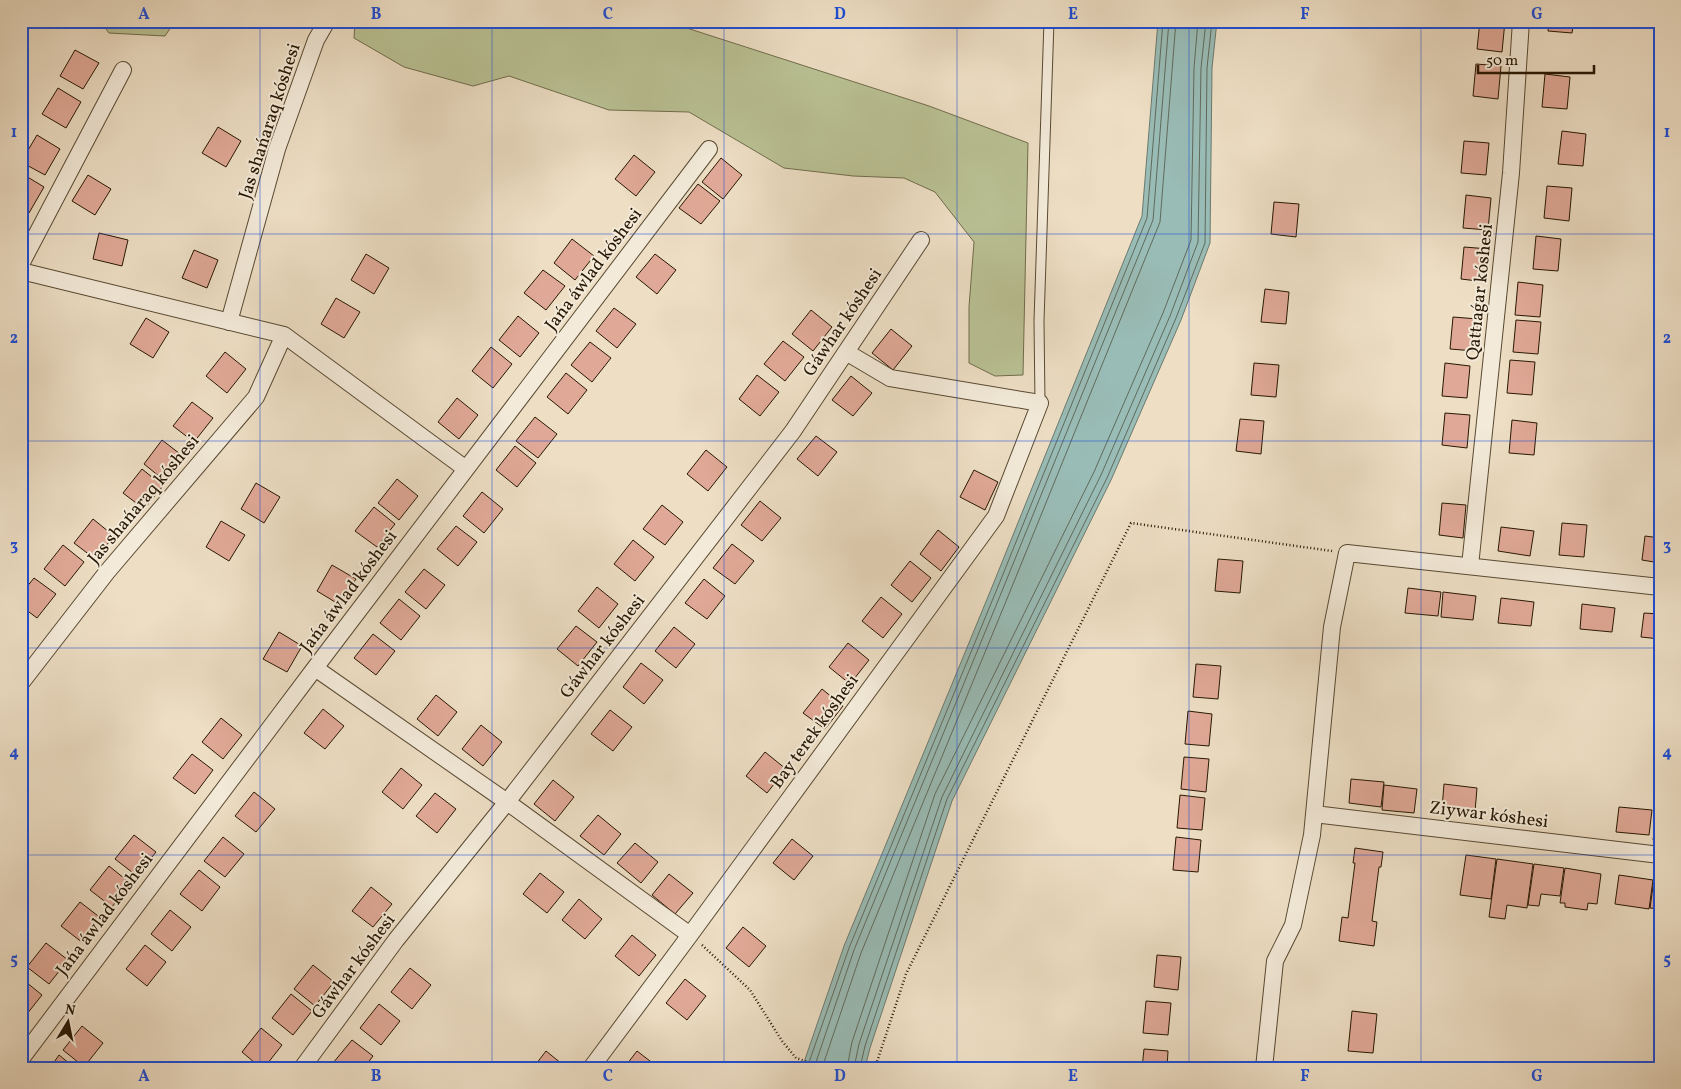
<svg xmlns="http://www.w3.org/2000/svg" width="1681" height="1089" viewBox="0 0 1681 1089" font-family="Vollkorn,serif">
	<rect width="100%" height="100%" fill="#eddec4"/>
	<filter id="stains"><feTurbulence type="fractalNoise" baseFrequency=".004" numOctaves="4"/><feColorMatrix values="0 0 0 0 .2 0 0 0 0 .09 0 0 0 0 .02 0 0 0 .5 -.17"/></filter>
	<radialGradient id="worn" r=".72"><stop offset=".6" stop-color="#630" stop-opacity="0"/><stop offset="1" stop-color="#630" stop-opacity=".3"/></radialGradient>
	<path fill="#b9c194" stroke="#706c4b" d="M 100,21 L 175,21 L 165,36 L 109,33 Z
		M 355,21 L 665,21 L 929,106 L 1028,143 L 1023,375 L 995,376 L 969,363 L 969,307 L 974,242 L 935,192 L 904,178 L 853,176 L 784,168 L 689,112 L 609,110 L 509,76 L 473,86 L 404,67 L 354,38 Z"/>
	<path fill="#99bcb6" stroke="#6b7a6e" d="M 1158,21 L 1217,21 L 1212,68 L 1210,243 L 1181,320 L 1111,480 L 952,801 L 870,1048 L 865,1068 L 802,1068 L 844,946 L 992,587 L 1142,216 Z"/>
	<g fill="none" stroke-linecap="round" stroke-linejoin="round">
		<path stroke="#606a5c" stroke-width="1" d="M 807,1068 L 849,948 L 997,589 L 1147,218 L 1163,21
			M 814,1068 L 854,950 L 1002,591 L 1153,220 L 1169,21
			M 822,1068 L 861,953 L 1009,594 L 1160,222 L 1176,21
			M 847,1068 L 852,1042 L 935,794 L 1094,472 L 1163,313 L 1191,240 L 1194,68 L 1198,21
			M 854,1068 L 859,1044 L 942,797 L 1101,475 L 1170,316 L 1198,242 L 1201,68 L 1206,21
			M 860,1068 L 865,1046 L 947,799 L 1107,478 L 1176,318 L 1205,243 L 1207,68 L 1212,21"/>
	</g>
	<path fill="#e0a997" stroke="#271702" d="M 1480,21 L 1505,21 L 1502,52 L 1477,49 Z
		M 1549,21 L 1574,21 L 1572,33 L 1548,31 Z
		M 75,50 L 99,63 L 83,89 L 60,76 Z
		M 1476,64 L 1501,66 L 1498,99 L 1473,96 Z
		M 1545,74 L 1570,77 L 1567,109 L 1542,107 Z
		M 58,88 L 81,102 L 66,128 L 42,114 Z
		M 218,127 L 241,141 L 226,167 L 202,153 Z
		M 1562,131 L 1586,134 L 1583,166 L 1558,164 Z
		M 37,135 L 60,149 L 45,175 L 21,162 Z
		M 1464,141 L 1489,143 L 1486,175 L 1461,173 Z
		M 634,155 L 655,172 L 636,196 L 615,179 Z
		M 721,158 L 742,175 L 723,199 L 702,182 Z
		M 21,173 L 44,187 L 29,213 L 21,209 Z
		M 88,175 L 111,189 L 95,215 L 72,201 Z
		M 698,184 L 720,201 L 701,224 L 679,208 Z
		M 1547,186 L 1572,188 L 1569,221 L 1544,218 Z
		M 1466,195 L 1491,198 L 1488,230 L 1463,228 Z
		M 1274,202 L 1299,204 L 1296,237 L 1271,234 Z
		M 99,233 L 128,240 L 122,266 L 93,259 Z
		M 1536,236 L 1561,239 L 1558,271 L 1533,269 Z
		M 572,239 L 594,256 L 575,280 L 554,263 Z
		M 1464,247 L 1489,249 L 1486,282 L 1461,279 Z
		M 194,250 L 218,260 L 207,288 L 182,278 Z
		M 366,254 L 389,268 L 374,294 L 351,280 Z
		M 655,254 L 676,270 L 657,294 L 636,277 Z
		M 543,270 L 565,286 L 546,310 L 524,293 Z
		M 1518,282 L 1543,285 L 1540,317 L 1515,315 Z
		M 1265,289 L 1289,292 L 1286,324 L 1261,322 Z
		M 336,298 L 360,312 L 344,338 L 321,324 Z
		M 614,308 L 636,324 L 617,348 L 596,331 Z
		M 811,310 L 832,327 L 813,351 L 792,334 Z
		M 518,316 L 539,333 L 520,357 L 499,340 Z
		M 1453,317 L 1478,319 L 1475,351 L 1450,349 Z
		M 146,318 L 169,332 L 153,358 L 130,344 Z
		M 1516,320 L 1541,322 L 1538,354 L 1513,352 Z
		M 891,329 L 912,346 L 893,370 L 872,353 Z
		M 783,341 L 804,357 L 785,381 L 764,364 Z
		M 590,342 L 611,358 L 592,382 L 571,365 Z
		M 491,347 L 512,364 L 493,388 L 472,371 Z
		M 225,352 L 246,369 L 227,393 L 206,376 Z
		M 1510,360 L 1535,362 L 1532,395 L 1507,393 Z
		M 1254,363 L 1279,365 L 1276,397 L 1251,395 Z
		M 1445,363 L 1470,366 L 1467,398 L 1442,396 Z
		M 566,373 L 587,390 L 568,414 L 547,397 Z
		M 757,375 L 779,392 L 760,416 L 739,399 Z
		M 851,376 L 872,393 L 853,416 L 832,400 Z
		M 457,398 L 478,415 L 459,439 L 438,422 Z
		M 192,402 L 213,418 L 194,442 L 173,426 Z
		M 1445,413 L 1470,415 L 1467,448 L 1442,445 Z
		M 535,417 L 557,434 L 538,458 L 516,441 Z
		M 1240,419 L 1264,421 L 1261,454 L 1236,451 Z
		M 1512,420 L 1537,423 L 1534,455 L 1509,453 Z
		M 816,436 L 837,452 L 818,476 L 797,459 Z
		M 162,440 L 184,457 L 165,481 L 144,464 Z
		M 515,446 L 536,463 L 517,487 L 496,470 Z
		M 706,450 L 727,467 L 708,491 L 687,474 Z
		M 142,469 L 163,486 L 144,509 L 123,493 Z
		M 974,470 L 998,482 L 985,510 L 960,497 Z
		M 397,479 L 418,496 L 399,520 L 378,503 Z
		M 256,483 L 280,497 L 264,523 L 241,509 Z
		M 482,492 L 503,509 L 484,533 L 463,516 Z
		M 760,501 L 781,518 L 762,541 L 741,525 Z
		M 1442,503 L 1466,505 L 1463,538 L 1439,535 Z
		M 662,505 L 683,522 L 665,545 L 643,529 Z
		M 374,507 L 395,524 L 377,547 L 355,531 Z
		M 93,519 L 114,536 L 95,559 L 74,543 Z
		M 221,521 L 245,535 L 229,561 L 206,547 Z
		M 1562,523 L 1587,525 L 1584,557 L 1559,555 Z
		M 456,526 L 477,542 L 458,566 L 437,549 Z
		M 1501,527 L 1534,531 L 1530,556 L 1498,551 Z
		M 938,530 L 959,547 L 941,571 L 920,554 Z
		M 1645,536 L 1660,538 L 1660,563 L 1642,560 Z
		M 633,540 L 654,557 L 635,581 L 614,564 Z
		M 732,544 L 754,561 L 735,584 L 713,568 Z
		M 63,545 L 84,562 L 65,586 L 44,569 Z
		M 1218,559 L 1243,561 L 1240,593 L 1215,591 Z
		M 910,561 L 931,578 L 912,602 L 891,585 Z
		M 332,565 L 356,579 L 340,605 L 317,591 Z
		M 424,569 L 445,585 L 426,609 L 405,592 Z
		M 34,578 L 56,594 L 37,618 L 21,606 L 21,594 Z
		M 704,579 L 725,596 L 707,619 L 685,603 Z
		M 597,587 L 618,604 L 599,628 L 578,611 Z
		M 1408,588 L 1441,592 L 1438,616 L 1405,613 Z
		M 1443,592 L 1476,596 L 1473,620 L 1441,617 Z
		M 881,597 L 902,614 L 883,638 L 862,621 Z
		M 1501,598 L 1534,602 L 1531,626 L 1498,623 Z
		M 399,599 L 420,616 L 401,640 L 380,623 Z
		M 1582,604 L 1615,608 L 1612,632 L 1580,629 Z
		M 1644,613 L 1660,614 L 1660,639 L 1641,637 Z
		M 576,626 L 597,642 L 578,666 L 557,649 Z
		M 674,627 L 695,644 L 676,668 L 655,651 Z
		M 279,632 L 302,646 L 287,672 L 263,659 Z
		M 373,634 L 395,651 L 376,675 L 354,658 Z
		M 848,643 L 869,660 L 850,684 L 829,667 Z
		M 641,663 L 663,680 L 644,704 L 623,687 Z
		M 1196,664 L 1221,666 L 1218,699 L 1193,697 Z
		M 822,689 L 843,706 L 825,729 L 803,713 Z
		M 436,695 L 457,712 L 438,736 L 417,719 Z
		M 323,709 L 344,726 L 325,749 L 304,733 Z
		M 610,710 L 632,727 L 613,751 L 591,734 Z
		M 1188,711 L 1212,714 L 1209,746 L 1185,744 Z
		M 221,718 L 242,735 L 223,759 L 202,742 Z
		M 481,725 L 502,742 L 483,766 L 462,749 Z
		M 765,752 L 786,769 L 767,793 L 746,776 Z
		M 192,754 L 213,770 L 195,794 L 173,778 Z
		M 1184,757 L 1209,759 L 1206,792 L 1181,789 Z
		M 401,768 L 422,785 L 403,809 L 382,792 Z
		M 1351,779 L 1384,782 L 1381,807 L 1349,803 Z
		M 553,780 L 574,797 L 555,821 L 534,804 Z
		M 1444,784 L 1477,788 L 1475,812 L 1442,809 Z
		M 1384,785 L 1417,789 L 1414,813 L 1382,810 Z
		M 254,792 L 275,809 L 256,832 L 235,816 Z
		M 435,793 L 456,809 L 437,833 L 416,816 Z
		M 1180,795 L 1205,798 L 1202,830 L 1177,828 Z
		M 1619,807 L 1652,810 L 1649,835 L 1616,832 Z
		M 1658,808 L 1660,808 L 1660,841 L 1653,840 Z
		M 598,815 L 621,834 L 604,855 L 580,836 Z
		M 134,835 L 156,852 L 137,876 L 115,859 Z
		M 223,837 L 244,854 L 225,877 L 204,861 Z
		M 1176,837 L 1201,840 L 1198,872 L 1173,870 Z
		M 792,839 L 813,856 L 794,880 L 773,863 Z
		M 635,843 L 658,862 L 641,883 L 617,863 Z
		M 1355,848 L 1383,852 L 1381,867 L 1379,867 L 1372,921 L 1377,922 L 1374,946 L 1339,941 L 1342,917 L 1348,918 L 1355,863 L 1353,863 Z
		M 1466,855 L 1496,859 L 1491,899 L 1460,895 Z
		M 1497,859 L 1533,864 L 1527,908 L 1507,905 L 1505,919 L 1489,917 Z
		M 1534,864 L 1564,868 L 1560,896 L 1541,894 L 1539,906 L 1528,905 Z
		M 109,866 L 130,883 L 112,907 L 90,890 Z
		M 1565,868 L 1601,874 L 1597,904 L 1588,903 L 1587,910 L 1565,907 L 1565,903 L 1560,903 Z
		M 199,870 L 220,887 L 202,911 L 180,894 Z
		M 540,873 L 564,892 L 547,913 L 523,894 Z
		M 669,874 L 693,893 L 675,914 L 652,895 Z
		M 1619,875 L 1653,880 L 1649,909 L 1615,904 Z
		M 1654,879 L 1660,880 L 1660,909 L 1650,908 Z
		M 371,887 L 392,904 L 373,927 L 352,911 Z
		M 579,899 L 602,919 L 585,939 L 562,920 Z
		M 80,902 L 102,919 L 83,943 L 61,926 Z
		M 170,910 L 191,927 L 172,951 L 151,934 Z
		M 743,927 L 766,946 L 749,967 L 726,948 Z
		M 632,935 L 656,955 L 639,976 L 615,956 Z
		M 46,943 L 68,960 L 49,984 L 27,967 Z
		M 145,945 L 166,962 L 147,986 L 126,969 Z
		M 1157,955 L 1181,957 L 1178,990 L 1154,987 Z
		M 313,965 L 334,982 L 315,1006 L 294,989 Z
		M 410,968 L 431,985 L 412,1009 L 391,992 Z
		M 21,978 L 42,995 L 23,1019 L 21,1017 Z
		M 685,979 L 706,996 L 687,1020 L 666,1003 Z
		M 291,994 L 312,1011 L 293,1035 L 272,1018 Z
		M 1146,1001 L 1171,1003 L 1168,1035 L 1143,1033 Z
		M 379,1004 L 400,1021 L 381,1045 L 360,1028 Z
		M 1352,1011 L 1377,1014 L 1373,1053 L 1348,1051 Z
		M 82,1026 L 103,1043 L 84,1067 L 63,1050 Z
		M 261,1028 L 282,1045 L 264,1068 L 261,1068 L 242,1052 Z
		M 352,1040 L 373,1056 L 364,1068 L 338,1068 L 333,1063 Z
		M 1144,1049 L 1168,1051 L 1167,1068 L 1142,1068 Z
		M 546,1051 L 567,1068 L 533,1068 Z
		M 637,1051 L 659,1068 L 624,1068 Z
		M 59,1055 L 75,1068 L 50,1068 Z"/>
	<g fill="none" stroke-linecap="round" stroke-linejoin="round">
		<g stroke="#584932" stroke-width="11">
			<path id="lane" d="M 1040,403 L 1039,321 L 1049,21"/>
		</g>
		<g stroke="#584932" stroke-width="18">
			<path id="street" d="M 21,264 L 123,70
				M 21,271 L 284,335 L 466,469
				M 229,322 L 277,149 L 316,40 L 327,21
				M 1470,566 L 1511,173 L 1521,21
				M 315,668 L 507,802 L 690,935
				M 21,683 L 107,572 L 256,397 L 284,335
				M 1314,814 L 1660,855
				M 21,1059 L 315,668 L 709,149
				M 302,1068 L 396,940 L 507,802 L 793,431 L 921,240
				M 591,1068 L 690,935 L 996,516 L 1040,403 L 890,378 L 846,352
				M 1264,1068 L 1275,961 L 1293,925 L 1312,835 L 1332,627 L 1347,553 L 1660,587"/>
		</g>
		<path stroke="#271702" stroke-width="2.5" stroke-dasharray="1 2.5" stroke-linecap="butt" d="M 702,945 L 750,990 L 782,1041 L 796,1058 L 825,1068
			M 875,1068 L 906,974 L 1131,523 L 1332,551"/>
		<use href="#lane" stroke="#f3ead9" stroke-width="9"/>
		<use href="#street" stroke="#f3ead9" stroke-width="16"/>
	</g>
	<path fill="none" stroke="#1d4ed8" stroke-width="1" stroke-opacity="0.55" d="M 260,21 L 260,1068M 492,21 L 492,1068M 724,21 L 724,1068M 957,21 L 957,1068M 1189,21 L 1189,1068M 1421,21 L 1421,1068M 21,234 L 1660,234M 21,441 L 1660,441M 21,648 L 1660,648M 21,855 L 1660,855"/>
	<g text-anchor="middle" stroke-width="4" stroke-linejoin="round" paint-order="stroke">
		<g font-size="18" fill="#271702" stroke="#f3ead9">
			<text transform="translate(269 121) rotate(-72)" y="6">Jas shańaraq kóshesi</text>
			<text transform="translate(593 269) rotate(-53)" y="6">Jańa áwlad kóshesi</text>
			<text transform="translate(1479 292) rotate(-84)" y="6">Qattıaǵar kóshesi</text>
			<text transform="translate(842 322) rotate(-56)" y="6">Gáwhar kóshesi</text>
			<text transform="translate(143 499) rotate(-50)" y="6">Jas shańaraq kóshesi</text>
			<text transform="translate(348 591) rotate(-53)" y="6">Jańa áwlad kóshesi</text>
			<text transform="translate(602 646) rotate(-52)" y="6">Gáwhar kóshesi</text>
			<text transform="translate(814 731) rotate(-54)" y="6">Bay terek kóshesi</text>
			<text transform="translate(1489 814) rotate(7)" y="6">Ziywar kóshesi</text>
			<text transform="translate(104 914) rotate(-53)" y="6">Jańa áwlad kóshesi</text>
			<text transform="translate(353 966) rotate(-53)" y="6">Gáwhar kóshesi</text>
		</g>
	</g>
	<rect width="1681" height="1089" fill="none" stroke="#eddec4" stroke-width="55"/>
	<g transform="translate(68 1022) rotate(10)" stroke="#f3ead9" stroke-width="4" paint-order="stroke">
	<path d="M0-4L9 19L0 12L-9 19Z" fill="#271702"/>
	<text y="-8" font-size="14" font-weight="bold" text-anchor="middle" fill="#271702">N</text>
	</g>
	<path d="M1478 65v8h116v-8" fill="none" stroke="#271702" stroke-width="2.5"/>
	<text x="1486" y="65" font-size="15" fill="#271702" stroke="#f3ead9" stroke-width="4" paint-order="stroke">50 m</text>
	<rect x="28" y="28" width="1626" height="1034" fill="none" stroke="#1d4ed8" stroke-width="2"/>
	<g font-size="16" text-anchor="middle" font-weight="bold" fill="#1d4ed8">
		<text x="144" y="19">A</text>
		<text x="376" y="19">B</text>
		<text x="608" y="19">C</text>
		<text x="840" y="19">D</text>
		<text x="1073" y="19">E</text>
		<text x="1305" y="19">F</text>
		<text x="1537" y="19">G</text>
		<text x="14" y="137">1</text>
		<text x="1667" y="137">1</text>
		<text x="14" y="343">2</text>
		<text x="1667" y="343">2</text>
		<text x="14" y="550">3</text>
		<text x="1667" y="550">3</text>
		<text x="14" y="757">4</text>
		<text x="1667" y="757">4</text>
		<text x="14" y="964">5</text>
		<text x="1667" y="964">5</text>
		<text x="144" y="1081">A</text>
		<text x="376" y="1081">B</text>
		<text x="608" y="1081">C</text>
		<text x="840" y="1081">D</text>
		<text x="1073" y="1081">E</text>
		<text x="1305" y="1081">F</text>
		<text x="1537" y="1081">G</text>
	</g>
	<rect width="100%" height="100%" filter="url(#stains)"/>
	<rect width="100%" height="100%" fill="url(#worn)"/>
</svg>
